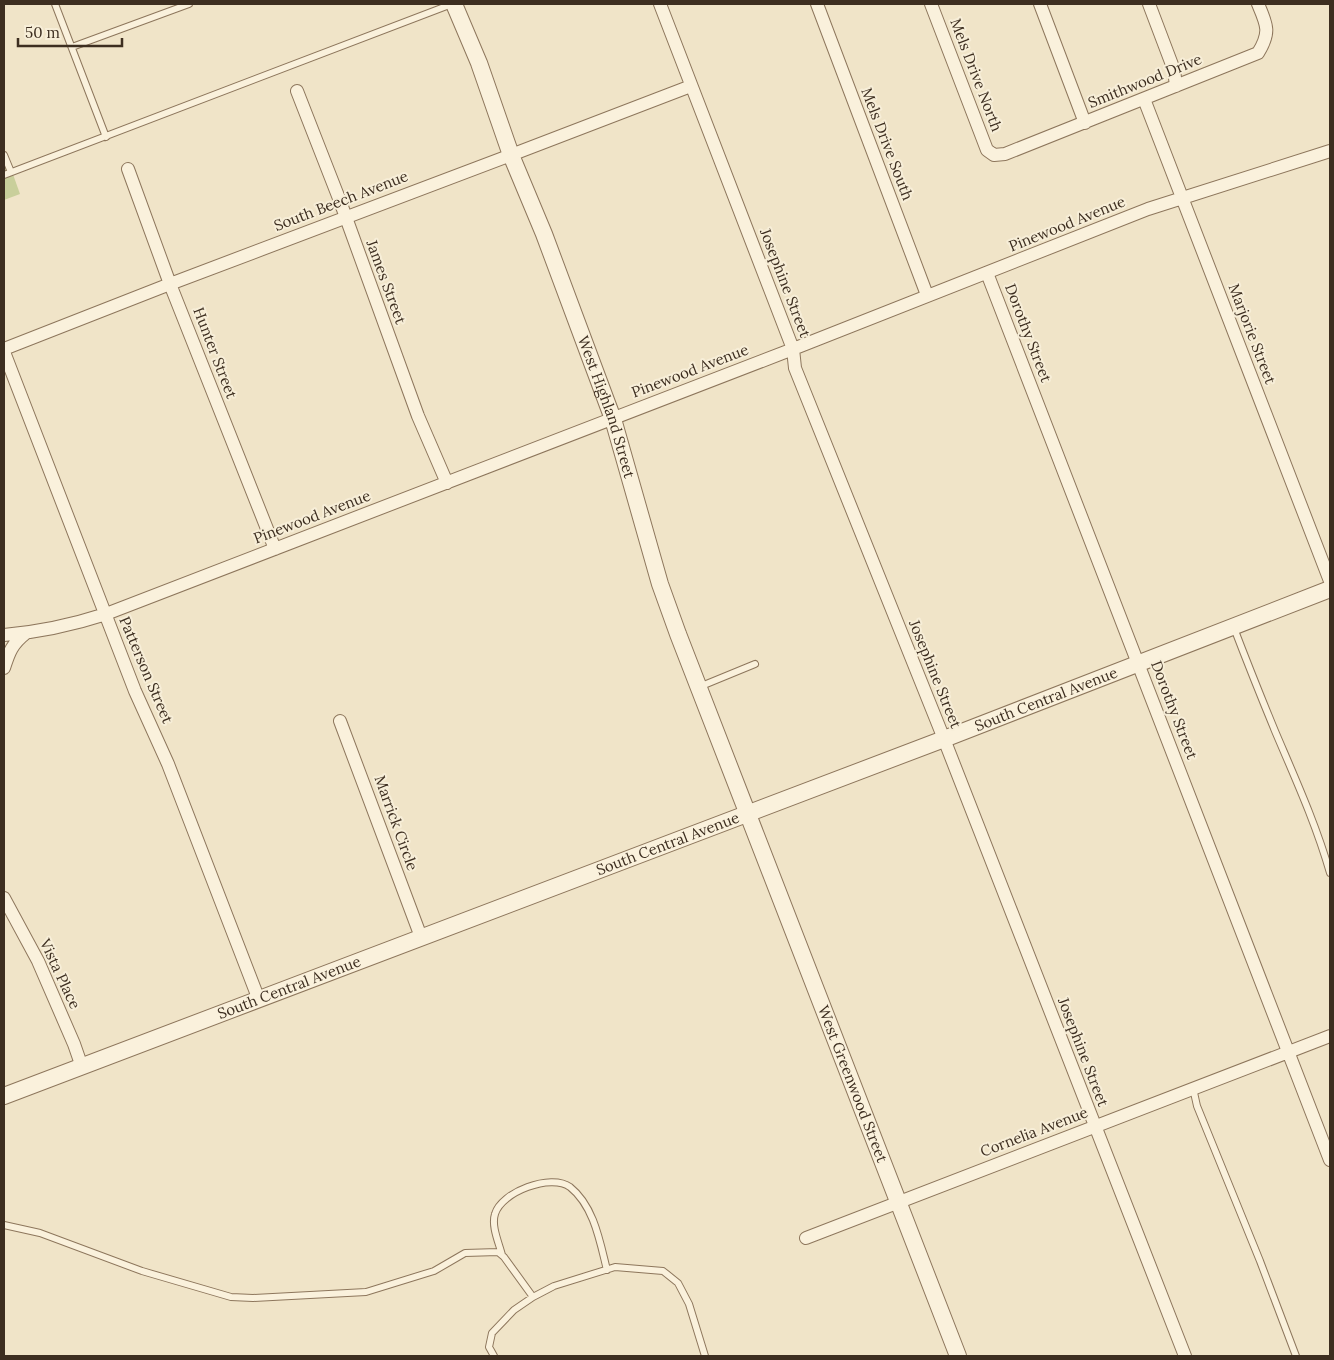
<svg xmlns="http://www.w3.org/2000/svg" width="1334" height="1360" viewBox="0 0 1334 1360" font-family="Lora,serif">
	<rect width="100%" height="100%" fill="#f0e4c8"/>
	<path fill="#c9cf9b" d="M 4,149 L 20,194 L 4,200 Z"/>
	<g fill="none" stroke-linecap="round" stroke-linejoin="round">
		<g stroke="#8d765c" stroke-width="8">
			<path id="service" d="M 55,4 L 106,137
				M 72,47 L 189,4
				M 4,155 L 11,172
				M 4,175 L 452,4
				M 1234,628 C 1247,662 1261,697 1275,731 C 1295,778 1316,824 1330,873
				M 699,687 L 755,664
				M 1193,1088 L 1197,1106 L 1260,1261 L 1296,1356
				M 4,1225 L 40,1233 L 142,1271 L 231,1297 L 253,1298 L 366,1292 L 434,1271 L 465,1253 L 498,1252 L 504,1257 L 533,1297
				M 502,1255 C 499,1243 491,1226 495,1214 C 501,1192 551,1173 570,1187 C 594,1206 600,1242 607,1270
				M 494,1356 L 489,1347 L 492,1333 L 514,1310 L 533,1297 L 554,1286 L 615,1267 L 663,1271 L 678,1283 L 689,1304 L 705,1356"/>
		</g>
		<g stroke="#8d765c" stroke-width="14">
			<path id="minor" d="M 660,4 L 793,349 L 795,368 L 944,739 L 1185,1356
				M 817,4 L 927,295
				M 931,4 L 987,150 L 994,155 L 1005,154 L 1258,53 C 1271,32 1267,25 1258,4
				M 1040,4 L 1085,123
				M 1149,4 L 1174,70 L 1176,86
				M 297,91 L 340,201 L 418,416 L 447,483
				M 1144,99 L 1330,581
				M 128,169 L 170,284 L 275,549
				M 987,273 L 1330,1160
				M 4,349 L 170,284 L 511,155 L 691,86
				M 4,352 L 135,691 L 168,764 L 259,1000
				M 4,635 C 39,632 72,625 106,614 L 793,349 L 1148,209 L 1330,151
				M 4,668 C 9,652 12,644 26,633
				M 340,721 L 421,937
				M 4,898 L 38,961 L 74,1044 L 82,1067
				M 806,1238 L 1330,1036"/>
		</g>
		<g stroke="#8d765c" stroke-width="18">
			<g id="tertiary">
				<path id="s1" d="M 454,4 L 479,63 L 511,155 L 544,234 L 613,419 L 660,584 L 678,634 L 958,1356"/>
				<path id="s2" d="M 4,1096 L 944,739 L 1330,589"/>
			</g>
		</g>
		<use href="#service" stroke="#faf1dc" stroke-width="6"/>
		<use href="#minor" stroke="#faf1dc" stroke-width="12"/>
		<use href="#tertiary" stroke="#faf1dc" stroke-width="16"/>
	</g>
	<g text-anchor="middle" stroke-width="4" stroke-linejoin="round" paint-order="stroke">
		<g font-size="15" fill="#3d2e20" stroke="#f7eed8">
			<text transform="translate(976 75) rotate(69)" y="5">Mels Drive North</text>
			<text transform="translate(1145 81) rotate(-22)" y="5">Smithwood Drive</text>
			<text transform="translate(887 144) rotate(69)" y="5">Mels Drive South</text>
			<text transform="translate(341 201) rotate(-21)" y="5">South Beech Avenue</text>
			<text transform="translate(1067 224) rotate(-22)" y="5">Pinewood Avenue</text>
			<text transform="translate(386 282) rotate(70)" y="5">James Street</text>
			<text transform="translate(785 283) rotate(69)" y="5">Josephine Street</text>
			<text transform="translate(1028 333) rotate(69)" y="5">Dorothy Street</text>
			<text transform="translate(1252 334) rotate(69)" y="5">Marjorie Street</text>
			<text transform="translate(215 353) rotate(69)" y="5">Hunter Street</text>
			<text transform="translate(690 371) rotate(-21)" y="5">Pinewood Avenue</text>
			<text dy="5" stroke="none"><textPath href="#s1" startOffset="431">West Highland Street</textPath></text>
			<text transform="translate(312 517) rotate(-21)" y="5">Pinewood Avenue</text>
			<text transform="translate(146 670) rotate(67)" y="5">Patterson Street</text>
			<text transform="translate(935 674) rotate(68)" y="5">Josephine Street</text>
			<text dy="5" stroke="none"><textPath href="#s2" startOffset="1115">South Central Avenue</textPath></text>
			<text transform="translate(1174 710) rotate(69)" y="5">Dorothy Street</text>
			<text transform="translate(396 823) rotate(70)" y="5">Marrick Circle</text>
			<text dy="5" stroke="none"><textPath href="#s2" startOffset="710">South Central Avenue</textPath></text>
			<text transform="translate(60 974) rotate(65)" y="5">Vista Place</text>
			<text dy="5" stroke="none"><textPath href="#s2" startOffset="305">South Central Avenue</textPath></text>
			<text transform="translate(1083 1052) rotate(69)" y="5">Josephine Street</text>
			<text dy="5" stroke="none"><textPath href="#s1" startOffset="1152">West Greenwood Street</textPath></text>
			<text transform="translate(1034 1132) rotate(-21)" y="5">Cornelia Avenue</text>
		</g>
	</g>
	<rect width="1334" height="1360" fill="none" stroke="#3d2e20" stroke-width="10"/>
	<path d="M18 38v8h104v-8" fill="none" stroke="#3d2e20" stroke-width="2.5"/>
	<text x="25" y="38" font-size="15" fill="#3d2e20" stroke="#f7eed8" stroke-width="4" paint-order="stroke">50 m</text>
</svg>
